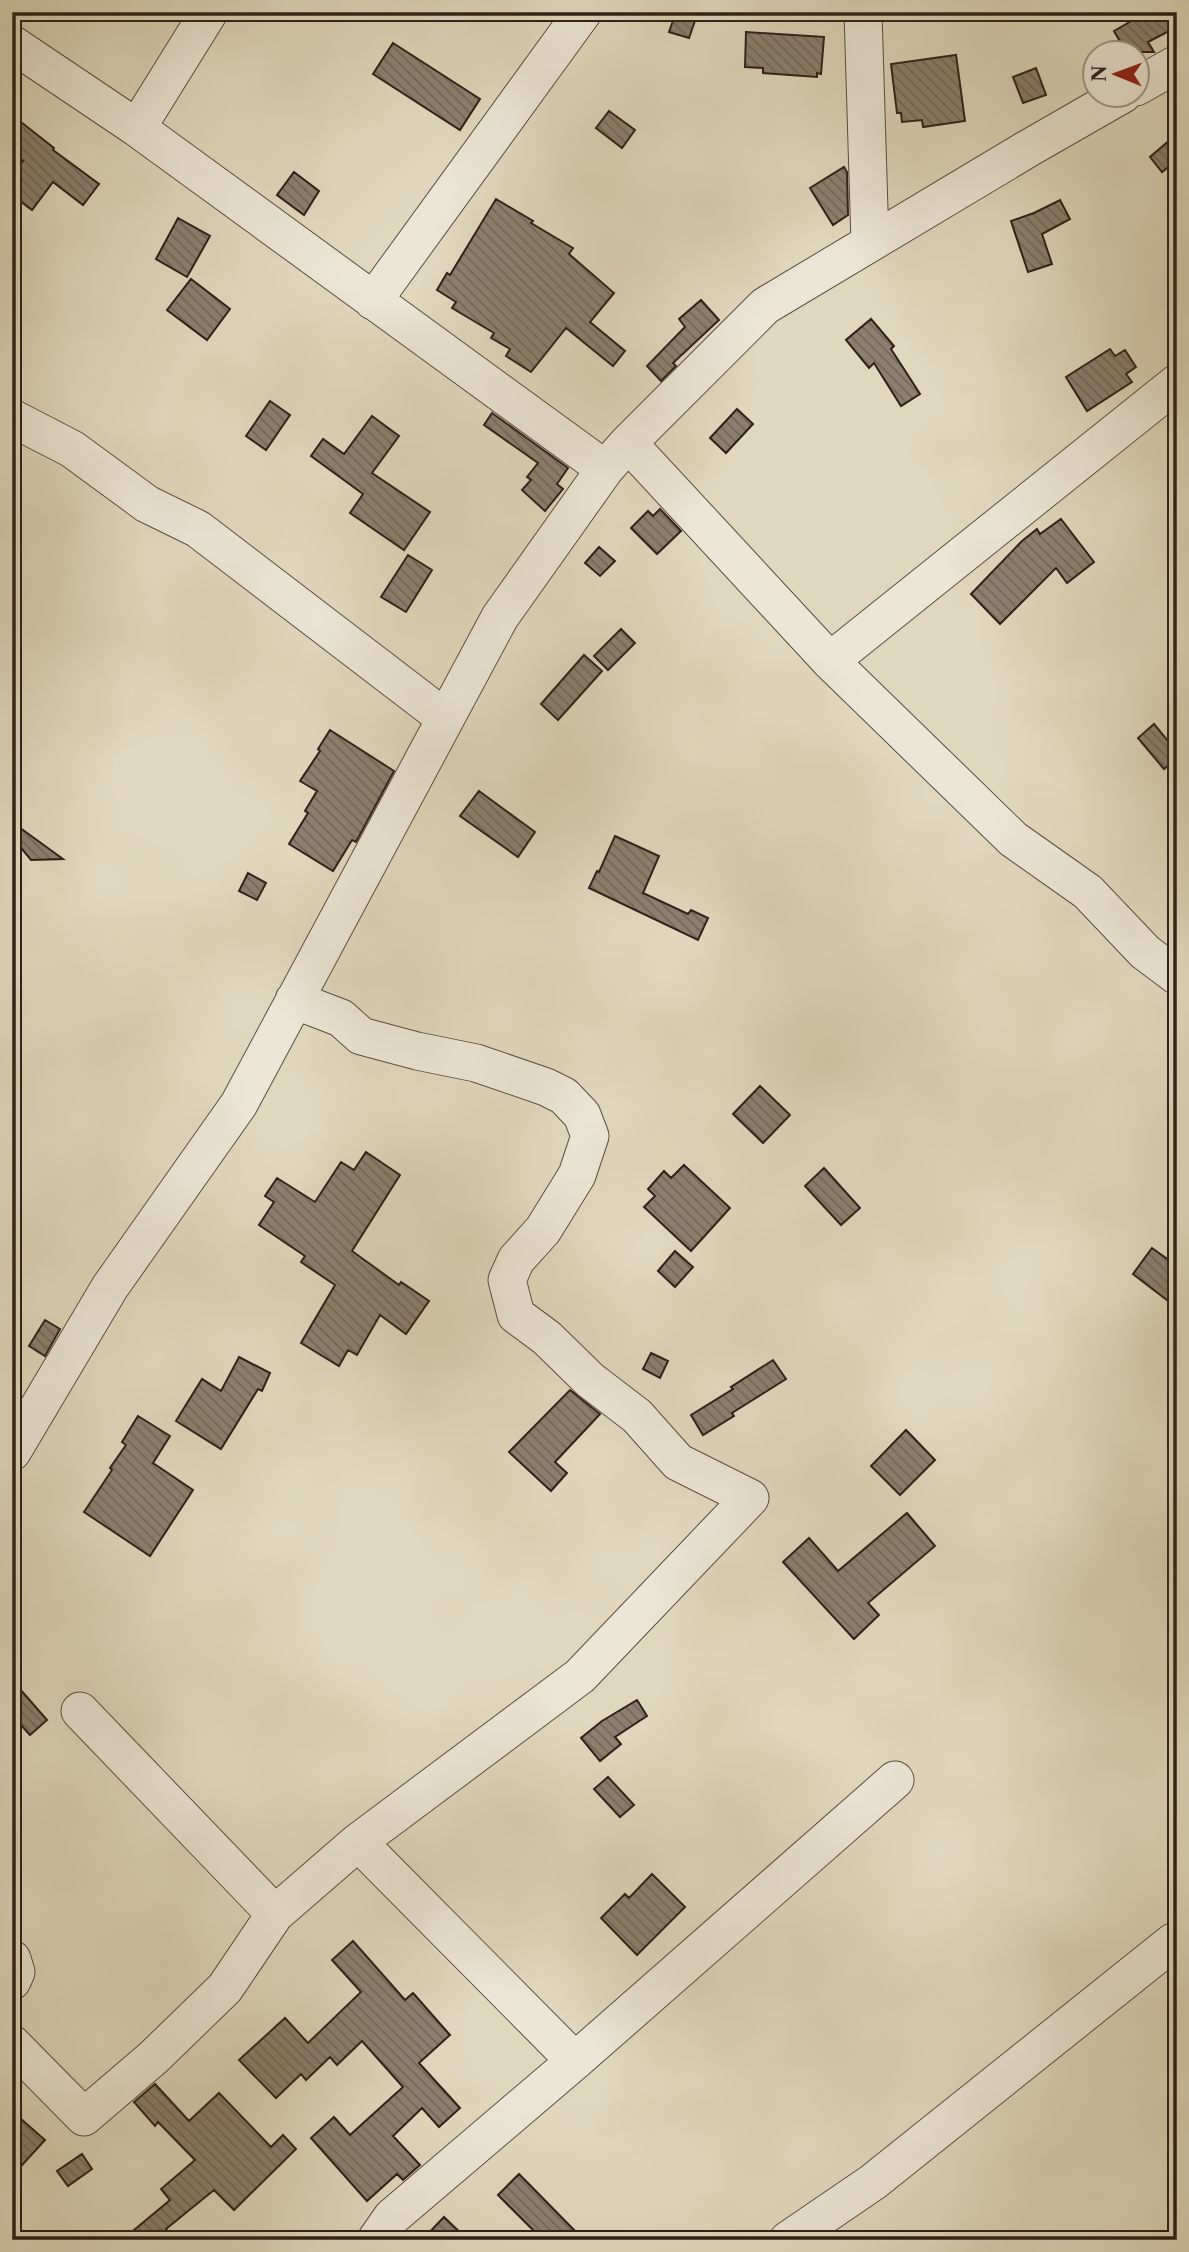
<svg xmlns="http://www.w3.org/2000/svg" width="1189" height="2252" viewBox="0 0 1189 2252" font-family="'Libre Caslon Text',serif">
	<defs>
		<pattern id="building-back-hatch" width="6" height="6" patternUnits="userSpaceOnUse" patternTransform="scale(1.75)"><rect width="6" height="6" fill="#8b806f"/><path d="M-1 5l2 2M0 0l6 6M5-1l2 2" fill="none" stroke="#72685a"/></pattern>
	</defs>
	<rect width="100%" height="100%" fill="#e0d8be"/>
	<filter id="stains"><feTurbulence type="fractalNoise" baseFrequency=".00286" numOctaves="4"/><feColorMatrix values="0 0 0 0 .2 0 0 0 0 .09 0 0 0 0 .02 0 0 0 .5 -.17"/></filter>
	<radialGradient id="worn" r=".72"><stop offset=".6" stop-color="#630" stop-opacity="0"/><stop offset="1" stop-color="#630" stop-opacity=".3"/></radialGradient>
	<path fill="url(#building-back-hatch)" stroke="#2f201a" stroke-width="2" d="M 676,12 L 698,12 L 689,38 L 669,32 Z
		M 1147,12 L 1164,12 L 1173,29 L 1148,42 L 1154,52 L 1126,52 L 1114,31 Z
		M 746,32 L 824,37 L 821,74 L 817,73 L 817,77 L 763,73 L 763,68 L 745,67 Z
		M 393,43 L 480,99 L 460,130 L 373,74 Z
		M 956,55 L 965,121 L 923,127 L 922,120 L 902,122 L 901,113 L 897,113 L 891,64 Z
		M 1036,68 L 1046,95 L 1023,103 L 1013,77 Z
		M 609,111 L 635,130 L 622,148 L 596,128 Z
		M 12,115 L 54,148 L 53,150 L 99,184 L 83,205 L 53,182 L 32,210 L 12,195 L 12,176 L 23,161 L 12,152 Z
		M 1177,134 L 1177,160 L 1162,172 L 1150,157 Z
		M 844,167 L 847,172 L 848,215 L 833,225 L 810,188 Z
		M 294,172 L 319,191 L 304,215 L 277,195 Z
		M 496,199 L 533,221 L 531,223 L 573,248 L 569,254 L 614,293 L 590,322 L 625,351 L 613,366 L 566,328 L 531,372 L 506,356 L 510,349 L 491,338 L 494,333 L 452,308 L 456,302 L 437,290 L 447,273 L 450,275 Z
		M 1060,200 L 1070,219 L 1042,234 L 1052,264 L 1028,272 L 1011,221 L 1034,213 Z
		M 178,218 L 210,236 L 187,277 L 156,259 Z
		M 191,279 L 230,309 L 207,340 L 167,310 Z
		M 701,300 L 719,320 L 673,363 L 676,366 L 661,381 L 647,366 L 685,327 L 679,319 Z
		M 871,319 L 894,346 L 891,349 L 920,394 L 901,406 L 874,363 L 869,368 L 846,340 Z
		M 1110,349 L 1115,356 L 1125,350 L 1136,367 L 1126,374 L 1132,382 L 1087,411 L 1066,377 Z
		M 270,401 L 290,415 L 266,450 L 246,436 Z
		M 737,409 L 753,424 L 726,453 L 710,438 Z
		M 492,413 L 568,468 L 557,484 L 563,489 L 545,511 L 522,490 L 531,480 L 527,477 L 538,463 L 484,425 Z
		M 372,416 L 399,436 L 372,473 L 430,512 L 404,550 L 350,513 L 363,494 L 311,456 L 323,439 L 344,454 Z
		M 660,509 L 681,531 L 657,554 L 631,528 L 648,511 L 653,516 Z
		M 1061,519 L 1094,562 L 1067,583 L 1056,568 L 1000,624 L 971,594 L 1022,541 L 1037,529 L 1040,534 Z
		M 599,547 L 615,561 L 600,576 L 585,563 Z
		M 408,555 L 432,570 L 406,612 L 381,597 Z
		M 621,629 L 635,643 L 608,670 L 594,656 Z
		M 584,655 L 602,671 L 558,720 L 541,704 Z
		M 1154,724 L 1177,752 L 1177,759 L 1164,769 L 1138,738 Z
		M 330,730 L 394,771 L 356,842 L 352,840 L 333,871 L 289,844 L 308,813 L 305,811 L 317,791 L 300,781 L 320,751 L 318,749 Z
		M 479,791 L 535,832 L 518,857 L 460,816 Z
		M 12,822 L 63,859 L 31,860 L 12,837 Z
		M 615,836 L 659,856 L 643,893 L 688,914 L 691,910 L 708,918 L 698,940 L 589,888 L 597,871 L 599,872 Z
		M 248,873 L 266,883 L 257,900 L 239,891 Z
		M 760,1086 L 790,1115 L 763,1143 L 733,1114 Z
		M 366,1152 L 400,1175 L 352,1251 L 399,1285 L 401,1282 L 429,1301 L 406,1334 L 380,1315 L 357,1355 L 348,1350 L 339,1366 L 301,1343 L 335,1285 L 301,1262 L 305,1256 L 259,1225 L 274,1202 L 265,1196 L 277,1178 L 315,1202 L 341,1162 L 354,1170 Z
		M 684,1165 L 730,1208 L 691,1251 L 644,1207 L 655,1196 L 648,1189 L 664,1171 L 671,1178 Z
		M 824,1168 L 860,1208 L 841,1225 L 805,1186 Z
		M 1152,1248 L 1177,1266 L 1177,1287 L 1167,1300 L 1133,1274 Z
		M 675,1251 L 693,1267 L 675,1287 L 658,1271 Z
		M 45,1320 L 60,1329 L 45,1356 L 29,1346 Z
		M 651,1353 L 668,1361 L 660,1378 L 643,1369 Z
		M 239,1357 L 270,1373 L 262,1391 L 258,1389 L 221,1449 L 176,1421 L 202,1379 L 221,1391 Z
		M 773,1360 L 786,1379 L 732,1413 L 734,1416 L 703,1435 L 691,1415 L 733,1389 L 731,1387 Z
		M 570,1390 L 600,1414 L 555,1462 L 567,1473 L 551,1491 L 509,1452 Z
		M 138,1416 L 170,1436 L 153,1463 L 193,1490 L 150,1556 L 84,1512 L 112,1470 L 110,1468 L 126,1445 L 122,1442 Z
		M 906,1430 L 935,1460 L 900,1495 L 871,1466 Z
		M 907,1513 L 935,1546 L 868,1603 L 879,1615 L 854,1639 L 783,1562 L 809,1538 L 838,1571 Z
		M 12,1680 L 47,1720 L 30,1735 L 12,1715 Z
		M 637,1700 L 647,1716 L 615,1737 L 621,1744 L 600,1761 L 581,1738 L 602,1721 Z
		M 608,1777 L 634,1805 L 620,1817 L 594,1789 Z
		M 652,1874 L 685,1907 L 637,1955 L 601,1918 L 625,1894 L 629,1898 Z
		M 353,1941 L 405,2000 L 413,1993 L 450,2035 L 419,2063 L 460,2108 L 439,2127 L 422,2108 L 393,2136 L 420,2165 L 403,2180 L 397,2174 L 367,2201 L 311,2138 L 334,2117 L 350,2135 L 403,2087 L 362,2041 L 337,2065 L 330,2057 L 306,2080 L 301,2074 L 276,2098 L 239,2060 L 285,2018 L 308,2043 L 361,1992 L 332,1960 Z
		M 155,2084 L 189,2121 L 219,2093 L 271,2147 L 283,2135 L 296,2149 L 234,2210 L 214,2190 L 166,2229 L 174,2240 L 122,2240 L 170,2200 L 161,2189 L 195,2160 L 158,2122 L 155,2126 L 134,2102 Z
		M 12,2111 L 45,2140 L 12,2176 Z
		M 82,2154 L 92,2169 L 68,2186 L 57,2171 Z
		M 519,2174 L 584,2240 L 543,2240 L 498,2195 Z
		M 444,2217 L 468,2240 L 422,2240 Z"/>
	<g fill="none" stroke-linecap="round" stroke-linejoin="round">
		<g stroke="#5b4e43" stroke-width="39">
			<path id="minor" d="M 863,12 L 870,243
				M 12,44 L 137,128 L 605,469
				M 1136,87 L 1177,64
				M 137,128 L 209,12
				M 373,301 L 583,12
				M 12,418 L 72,449 L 147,504 L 198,529 L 445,718
				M 628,443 L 830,661 L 1013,839 L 1088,892 L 1145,952 L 1177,976
				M 830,661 L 1177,383
				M 294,1000 L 341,1018 L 361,1036 L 417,1051 L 476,1063 L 546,1087 L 564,1096 L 582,1115 L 590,1136 L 577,1175 L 543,1230 L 516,1260 L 507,1280 L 516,1315 L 547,1338 L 590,1380 L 637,1416 L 678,1462 L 750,1498 L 580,1676 L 358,1842
				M 12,1452 L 110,1287 L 239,1104 L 500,617 L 605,469 L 628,443 L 765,306 L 1029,148 L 1123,94
				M 80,1711 L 275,1914 L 358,1842 L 575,2061
				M 12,1959 L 16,1972 L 12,1981
				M 12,2044 L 84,2117 L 154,2057 L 225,1988 L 275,1914
				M 376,2240 L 392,2217 L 575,2061 L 895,1780
				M 788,2240 L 873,2182 L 1173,1942"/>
		</g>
		<use href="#minor" stroke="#ebe6d5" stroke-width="37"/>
	</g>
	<rect width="1189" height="2252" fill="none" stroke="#e0d8be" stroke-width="42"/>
	<rect x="14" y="14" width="1161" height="2224" fill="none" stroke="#2f201a" stroke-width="3.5"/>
	<rect x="21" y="21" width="1147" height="2210" fill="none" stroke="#2f201a" stroke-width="2"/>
	<g transform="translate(1116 74) rotate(271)"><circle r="33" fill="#ebe6d5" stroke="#a0978a" stroke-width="2"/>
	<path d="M0-5L12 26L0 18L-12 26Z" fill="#8f2418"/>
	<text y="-10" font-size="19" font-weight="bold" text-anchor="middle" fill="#2f201a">N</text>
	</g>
	<rect width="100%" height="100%" filter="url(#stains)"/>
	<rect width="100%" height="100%" fill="url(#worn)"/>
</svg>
